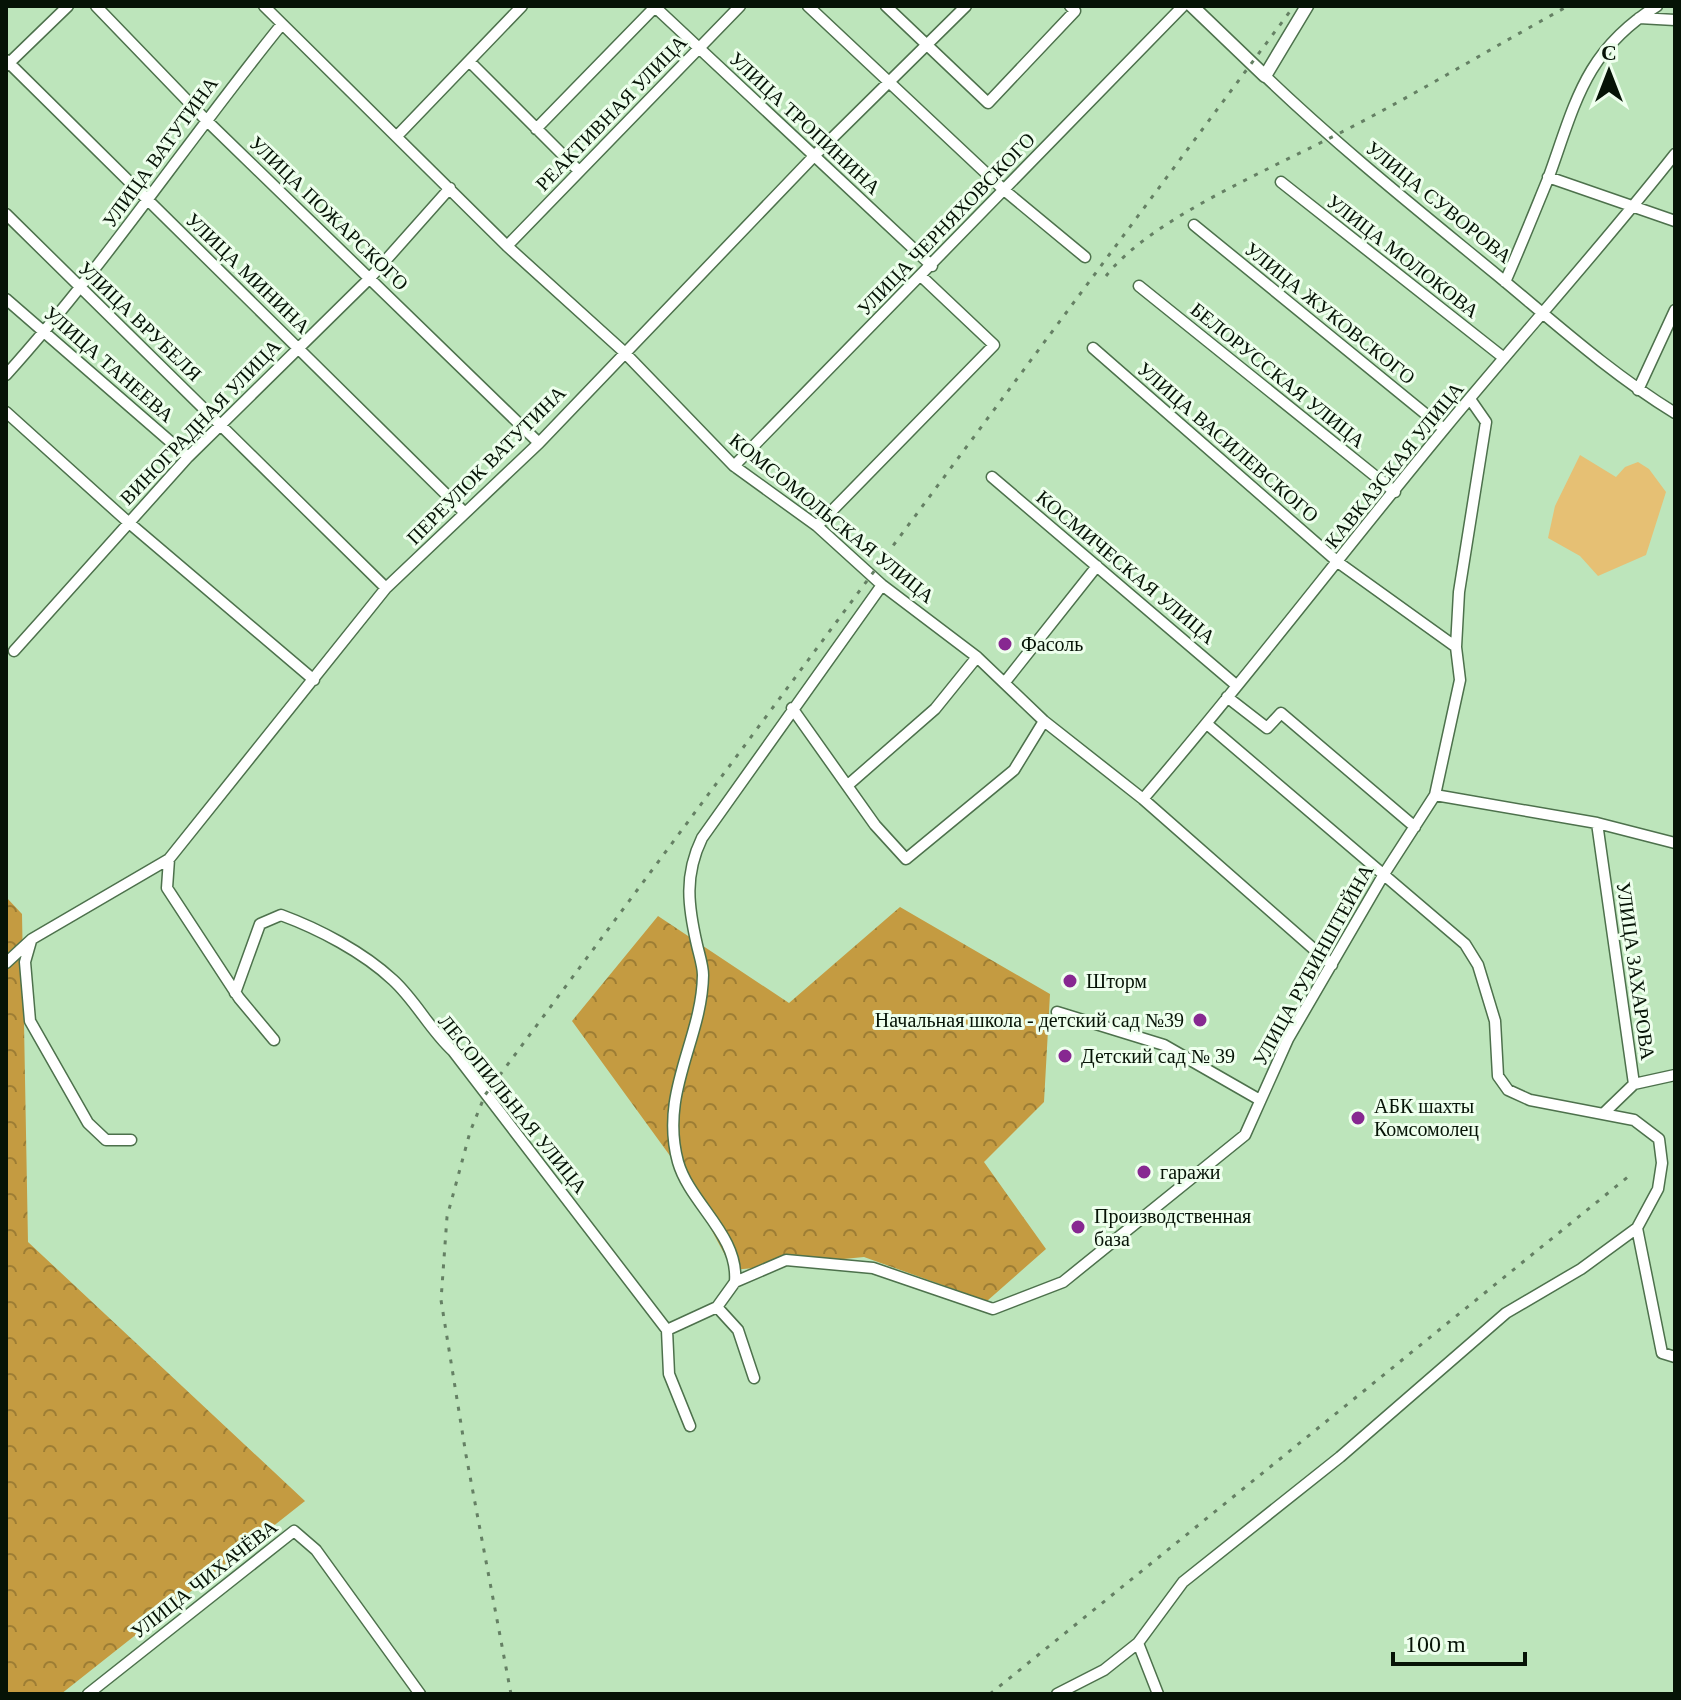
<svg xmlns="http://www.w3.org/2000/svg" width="1681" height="1700" viewBox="0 0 1681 1700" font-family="Georgia,serif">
	<defs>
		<pattern id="forest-crowns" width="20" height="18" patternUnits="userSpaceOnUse" patternTransform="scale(2)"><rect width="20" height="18" fill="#c49b41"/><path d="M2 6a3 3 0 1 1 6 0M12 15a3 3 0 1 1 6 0" fill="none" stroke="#9d7d34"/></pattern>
	</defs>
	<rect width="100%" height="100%" fill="#bde5bb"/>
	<path fill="#e6c074" d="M 1580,455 L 1616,477 L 1625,467 L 1638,462 L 1649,469 L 1666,492 L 1646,555 L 1598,576 L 1580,556 L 1548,538 L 1555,506 Z"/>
	<path fill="url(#forest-crowns)" d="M 6,897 L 22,914 L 28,1242 L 305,1501 L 61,1694 L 6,1694 Z
		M 900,907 L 1050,994 L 1044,1102 L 984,1162 L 1046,1249 L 987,1301 L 864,1257 L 733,1270 L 676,1164 L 572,1021 L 658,916 L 789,1003 Z"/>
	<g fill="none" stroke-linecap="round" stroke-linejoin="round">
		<g stroke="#4d714c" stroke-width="13">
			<path id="minor" d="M 96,6 L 205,119 L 539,443
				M 264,6 L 507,246 L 623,351 L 734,466 L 817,526 L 882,585 L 977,657 L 1044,721 L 1143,799 L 1332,965
				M 654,6 L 932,266
				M 808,6 L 1004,190 L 1085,257
				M 886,6 L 988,103 L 1075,11 L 1070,6
				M 1639,18 L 1675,20
				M 6,60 L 465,513
				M 470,62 L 579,171
				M 6,66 L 68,6
				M 1265,76 C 1339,147 1418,210 1497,275 C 1555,323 1610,373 1675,413
				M 536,129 L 655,7
				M 397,136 L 522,6
				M 1548,177 L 1675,221
				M 1281,182 L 1504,358
				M 6,214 L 386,588
				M 1194,225 L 1444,429
				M 507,246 L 740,6
				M 1505,282 C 1520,248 1534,213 1548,179 C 1575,105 1584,51 1657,6
				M 1139,286 L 1395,492
				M 6,299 L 188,457
				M 1093,348 L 1339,563 L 1456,647
				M 6,375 C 106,264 188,140 282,24
				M 1638,390 L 1675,310
				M 6,412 L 128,522 L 314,680
				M 734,466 L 1183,6
				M 992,477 L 1236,685
				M 817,526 L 994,345 L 922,277
				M 14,651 L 188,457 L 370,278 L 450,188
				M 1005,682 L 1097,566
				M 1227,697 L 1267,728 L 1281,713 L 1415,827
				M 792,708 L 875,825 L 906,859 L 1014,770 L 1044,721
				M 848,785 L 935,709 L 977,657
				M 1435,795 L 1597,823 L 1675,843
				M 1143,799 C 1247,678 1343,551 1445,428 C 1521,336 1601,248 1675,154
				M 1597,823 L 1634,1084 L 1605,1112
				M 169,859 L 167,888 L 239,998 L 274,1040
				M 31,941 L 25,962 L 30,1021 L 88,1123 L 106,1140 L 131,1140
				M 6,963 L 32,939 L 169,859 L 386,588 L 539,443 L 815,155 L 966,6
				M 235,993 L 260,924 L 281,915 C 319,929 363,952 393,980 C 416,1001 430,1030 453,1051 L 667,1330
				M 1057,1012 L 1164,1045 L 1260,1100
				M 1634,1084 L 1675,1075
				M 1637,1228 L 1662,1353 L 1675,1357
				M 735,1282 L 786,1260 L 873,1268 L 993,1309 L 1063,1282 L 1245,1135 L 1288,1039 L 1384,874 L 1435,795 L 1460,680 L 1456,647 L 1459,592 L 1486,422 L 1470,399
				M 754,1378 L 738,1330 L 717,1307 L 735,1282 C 739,1235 690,1204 678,1162 C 659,1092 702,1040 703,975 C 703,966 699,954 697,945 C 688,906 684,875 702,838 L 882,585
				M 690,1426 L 669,1374 L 667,1330 L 717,1307
				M 88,1694 L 294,1531 L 316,1550 L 420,1694
				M 1057,1694 L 1104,1670 L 1138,1643
				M 1158,1694 L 1138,1643 L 1183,1582 L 1340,1457 L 1506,1313 L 1581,1269 L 1637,1228 L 1658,1189 L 1662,1163 L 1659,1139 L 1634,1120 L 1530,1100 L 1508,1090 L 1498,1076 L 1495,1021 L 1478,965 L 1465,944 L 1207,724"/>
		</g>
		<g stroke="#4d714c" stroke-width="15">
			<path id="major" d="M 1192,6 L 1265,76 L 1307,6"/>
		</g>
		<use href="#minor" stroke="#fff" stroke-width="10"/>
		<use href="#major" stroke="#fff" stroke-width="12"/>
		<path stroke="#658064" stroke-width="3" stroke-dasharray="4 8" stroke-linecap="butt" d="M 1106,276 C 1148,221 1266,171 1328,139 C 1410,98 1488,50 1568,6
			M 511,1694 L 466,1455 L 441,1300 L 447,1217 L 470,1132 L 485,1095 L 1294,6
			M 990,1694 L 1629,1176"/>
	</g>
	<g fill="#872891" stroke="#eeffed" stroke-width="3">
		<circle cx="1005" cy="644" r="8"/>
		<circle cx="1070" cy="981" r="8"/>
		<circle cx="1200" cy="1020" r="8"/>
		<circle cx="1065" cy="1056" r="8"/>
		<circle cx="1358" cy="1118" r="8"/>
		<circle cx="1144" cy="1172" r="8"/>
		<circle cx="1078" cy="1227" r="8"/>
	</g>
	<g text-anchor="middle" stroke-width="6" stroke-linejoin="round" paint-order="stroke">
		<g font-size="20" fill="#061306" stroke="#eeffed">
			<text transform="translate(611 113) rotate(-46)" y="7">РЕАКТИВНАЯ УЛИЦА</text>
			<text transform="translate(805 123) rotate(43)" y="7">УЛИЦА ТРОПИНИНА</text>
			<text transform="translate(160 152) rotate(-54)" y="7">УЛИЦА ВАТУТИНА</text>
			<text transform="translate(1439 202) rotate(39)" y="7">УЛИЦА СУВОРОВА</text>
			<text transform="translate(329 213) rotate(44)" y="7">УЛИЦА ПОЖАРСКОГО</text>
			<text transform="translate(946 224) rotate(-46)" y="7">УЛИЦА ЧЕРНЯХОВСКОГО</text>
			<text transform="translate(1403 256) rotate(38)" y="7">УЛИЦА МОЛОКОВА</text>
			<text transform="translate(248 273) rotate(44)" y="7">УЛИЦА МИНИНА</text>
			<text transform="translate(1330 313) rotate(39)" y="7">УЛИЦА ЖУКОВСКОГО</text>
			<text transform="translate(140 321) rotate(44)" y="7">УЛИЦА ВРУБЕЛЯ</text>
			<text transform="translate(109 364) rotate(41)" y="7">УЛИЦА ТАНЕЕВА</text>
			<text transform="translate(1278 375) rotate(39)" y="7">БЕЛОРУССКАЯ УЛИЦА</text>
			<text transform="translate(200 422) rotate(-46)" y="7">ВИНОГРАДНАЯ УЛИЦА</text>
			<text transform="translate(1228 442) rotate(41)" y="7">УЛИЦА ВАСИЛЕВСКОГО</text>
			<text transform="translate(486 465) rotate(-45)" y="7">ПЕРЕУЛОК ВАТУТИНА</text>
			<text transform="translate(1394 465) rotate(-51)" y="7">КАВКАЗСКАЯ УЛИЦА</text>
			<text transform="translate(832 518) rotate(39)" y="7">КОМСОМОЛЬСКАЯ УЛИЦА</text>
			<text transform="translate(1126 567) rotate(40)" y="7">КОСМИЧЕСКАЯ УЛИЦА</text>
			<text transform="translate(1313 965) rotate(-61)" y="7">УЛИЦА РУБИНШТЕЙНА</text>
			<text transform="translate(1636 971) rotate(82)" y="7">УЛИЦА ЗАХАРОВА</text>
			<text transform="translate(513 1104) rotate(51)" y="7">ЛЕСОПИЛЬНАЯ УЛИЦА</text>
			<text transform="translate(204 1579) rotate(-38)" y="7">УЛИЦА ЧИХАЧЁВА</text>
		</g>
		<g font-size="20" fill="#061306" stroke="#eeffed" text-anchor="start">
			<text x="1021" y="651">Фасоль</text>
			<text x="1086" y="988">Шторм</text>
			<text x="1184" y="1027" text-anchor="end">Начальная школа - детский сад №39</text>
			<text x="1081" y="1063">Детский сад № 39</text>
			<text x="1374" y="1113">АБК шахты<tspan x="1374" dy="23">Комсомолец</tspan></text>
			<text x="1160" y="1179">гаражи</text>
			<text x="1094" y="1223">Производственная<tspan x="1094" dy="23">база</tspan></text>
		</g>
	</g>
	<rect width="1681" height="1700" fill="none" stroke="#061306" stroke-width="16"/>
	<g transform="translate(1609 72)" stroke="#eeffed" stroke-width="6" paint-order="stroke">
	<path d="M0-6L14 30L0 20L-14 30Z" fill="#061306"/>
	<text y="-12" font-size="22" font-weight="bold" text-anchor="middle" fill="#061306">С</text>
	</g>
	<path d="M1393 1652v12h132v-12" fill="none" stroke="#061306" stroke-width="4"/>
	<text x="1405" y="1652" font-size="24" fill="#061306" stroke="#eeffed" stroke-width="6" paint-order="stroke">100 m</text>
</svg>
